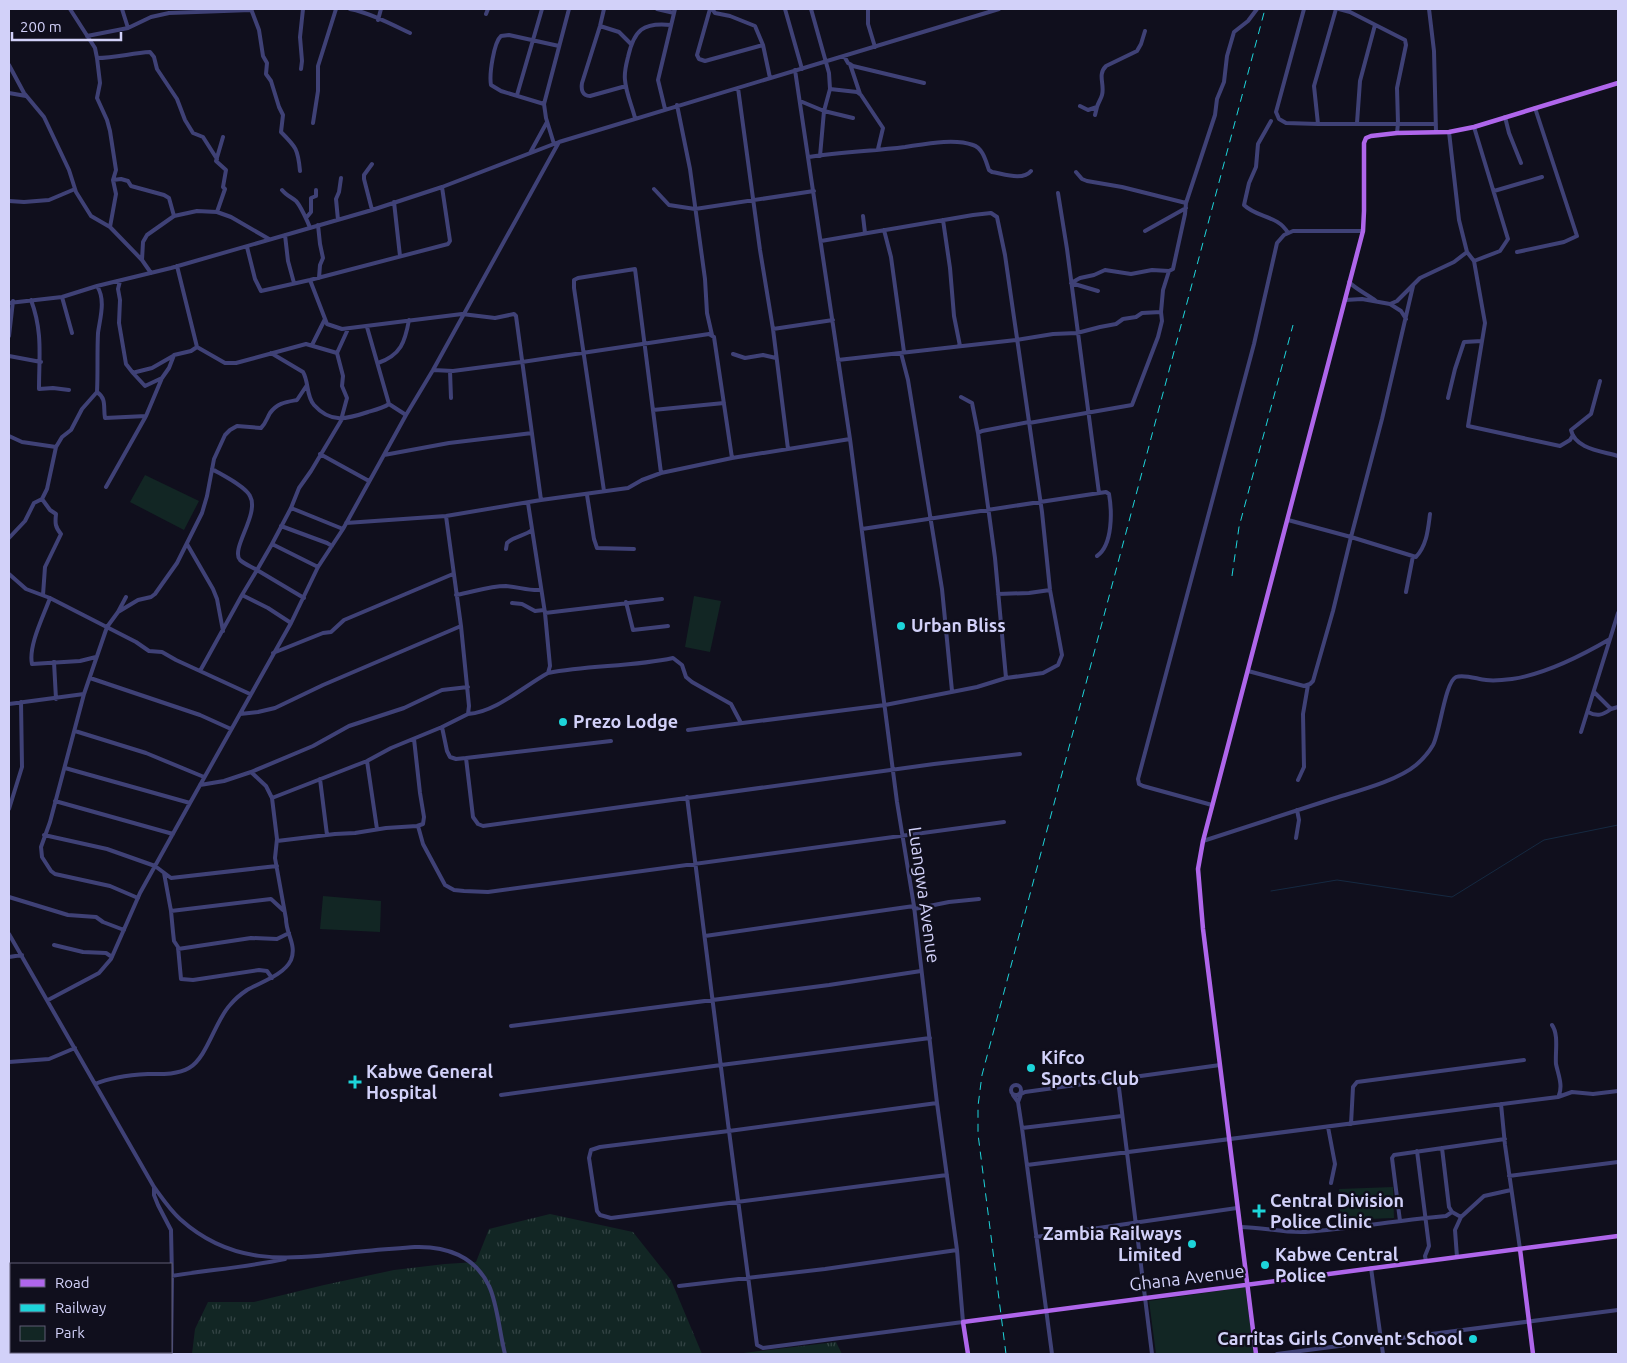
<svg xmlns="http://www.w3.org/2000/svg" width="1627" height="1363" viewBox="0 0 1627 1363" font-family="Ubuntu,sans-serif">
	<defs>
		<pattern id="grass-tufts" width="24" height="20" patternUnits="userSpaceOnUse" patternTransform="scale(1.25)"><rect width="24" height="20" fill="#122624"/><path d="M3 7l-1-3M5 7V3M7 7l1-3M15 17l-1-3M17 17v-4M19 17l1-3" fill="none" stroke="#344445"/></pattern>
	</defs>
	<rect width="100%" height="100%" fill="#100f1d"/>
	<path fill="url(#grass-tufts)" d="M 550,1214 L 633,1232 L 671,1280 L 702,1354 L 192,1354 L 195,1329 L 208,1302 L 254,1302 L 324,1285 L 394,1270 L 445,1264 L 476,1262 L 489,1229 Z
		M 836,1342 L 842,1354 L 735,1354 Z"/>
	<path fill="#122624" d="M 145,475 L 199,501 L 184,530 L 130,502 Z
		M 694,596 L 721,601 L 710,652 L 685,647 Z
		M 323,896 L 381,901 L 380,932 L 320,929 Z
		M 1393,1187 L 1394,1218 L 1340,1220 L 1339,1189 Z
		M 1245,1287 L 1254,1353 L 1156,1354 L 1149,1301 Z"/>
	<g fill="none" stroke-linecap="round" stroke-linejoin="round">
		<path stroke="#152941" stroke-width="1" d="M 1271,891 L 1337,880 L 1452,897 L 1544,840 L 1618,825"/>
		<path stroke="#3f4176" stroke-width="4" d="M 70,9 L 95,48 L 97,58 L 100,83 L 97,98 L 107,120 L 110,131 L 116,170 L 113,180 L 116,194 L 110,227
			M 122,9 L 128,28
			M 251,9 L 259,30 L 263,56 L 267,63 L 266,74 L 271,81 L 279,107 L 283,115 L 281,132 C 296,147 298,149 300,171
			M 350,9 C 370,13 391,24 410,33
			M 604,9 L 600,26 L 582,83 C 581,89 582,96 590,96 L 626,86
			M 657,9 L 674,13
			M 710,9 L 697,55 L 699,59 L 705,61 L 763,45
			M 712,9 L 715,13 L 730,16 L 755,26 L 763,45 L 770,78
			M 785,9 L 802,69
			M 811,9 L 829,73 L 830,89 L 824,111 L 820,156
			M 868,9 L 868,24 L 875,47
			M 1304,9 L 1276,112 L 1279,119 L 1286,123 L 1318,124 L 1436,124
			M 1339,9 L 1350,12 L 1405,40 L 1406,45 L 1397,88 L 1398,123 L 1397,133
			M 1429,9 L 1434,51 L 1436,132
			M 486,14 L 488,9
			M 378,20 L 381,9
			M 600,26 L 619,32 L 631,44
			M 87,36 L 128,28 L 151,17 L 169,13 L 251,10
			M 844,56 L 848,63 L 853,66 L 924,83
			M 97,58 C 115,58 132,53 150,52 L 154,57 L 157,69 L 177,99 L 185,120 L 193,133 L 203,137 L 217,159
			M 850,64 L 860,94
			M 9,65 L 24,93 L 44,117 L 69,170 L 76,192 L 91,216 L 110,227 L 142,260
			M 301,69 L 302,61 L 300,37 L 303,9
			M 738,88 L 760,250 L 773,329 L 788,449
			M 830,89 L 857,92 L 861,95 L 883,128 L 878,149
			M 9,93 L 26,96
			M 517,95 L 542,9
			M 800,101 L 824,111 L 853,118
			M 544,104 L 501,91 L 491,85 C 489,74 494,42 501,36 L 509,35 L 559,46
			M 677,105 L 690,169 L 705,279 L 707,313 L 712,335
			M 1080,106 L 1088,110 L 1097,107 C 1098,103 1101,99 1102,95 C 1105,84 1097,75 1106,66 L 1137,51 L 1141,44 L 1145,31
			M 665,109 L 658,80 L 675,9
			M 1095,115 L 1097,107
			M 1505,117 L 1509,133 L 1521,163
			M 635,118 C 632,106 626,93 625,80 C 624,72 626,65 628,57 C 634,30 643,22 671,25
			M 1271,121 L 1258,144 L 1256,167 L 1249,183 L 1244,205 C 1257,218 1278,215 1288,233
			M 313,123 L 318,91 L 318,66 L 336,9
			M 1357,123 L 1360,81 L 1375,25
			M 1318,124 L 1314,86 L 1336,9
			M 1474,127 L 1508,239 L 1500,251 L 1474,261
			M 554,144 L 546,118 L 544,104 L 569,9
			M 530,153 L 547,122
			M 809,157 C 841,152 873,151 905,147 C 925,144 954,138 973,145 C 983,148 986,162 989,170 L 992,172 C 1004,174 1023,181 1031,171
			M 372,164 L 364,175 L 364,179 L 372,210
			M 1076,172 L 1082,179 L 1087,181 L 1122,187 L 1186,203
			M 113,180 L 121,179 L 128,181 L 131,186 L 164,195 L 169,198 L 174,216
			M 654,189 L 669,205 L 695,209 L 814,191
			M 282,190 C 286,195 291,197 296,201 C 300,205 308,222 310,228
			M 1494,191 L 1542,177
			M 1058,193 L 1067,249 L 1099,493
			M 9,201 L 24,202 L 49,200 L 75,189
			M 394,202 L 400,256
			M 217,212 L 225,189 L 223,187 L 226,170 L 216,161 L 223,137
			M 863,216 L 865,233
			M 306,218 L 311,212 L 311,198 L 316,196 L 316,190
			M 338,220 L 336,199 L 339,192 L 341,178
			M 943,220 L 950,268 L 954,316 L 960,346
			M 318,225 L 320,244 L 323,258 L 320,265 L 319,278
			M 884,230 L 891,257 L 904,352
			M 1145,231 L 1186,208
			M 285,235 L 288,261 L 294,283
			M 247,247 L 255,279 L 261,291 L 310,280 L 448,244 L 450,241 L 442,187
			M 1467,252 L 1474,261 L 1485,323 L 1468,426 L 1560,446 L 1570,440 L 1573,435
			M 1517,252 L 1564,242 L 1577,236 L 1535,108
			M 177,266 L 197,347 L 225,363 L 236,363 L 306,344 L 337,353 L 348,329
			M 151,273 L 142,260 L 143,242 L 147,235 L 174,216 L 197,211 L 217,212 L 231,217 L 269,239
			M 310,280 L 327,324 L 342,329 L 462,314 L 495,318 L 514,314 L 516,316 L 541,500
			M 120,281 L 118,289 L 120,300 L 119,323 L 126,364 L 133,373 L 136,372 L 152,368 L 173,356
			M 1349,282 C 1357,290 1367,294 1376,301
			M 1413,286 L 1382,419 L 1351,537 L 1416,557 C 1427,545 1428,529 1430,514
			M 1098,291 L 1071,283 L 1080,278 L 1094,275 L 1105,270 L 1131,274 L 1152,270 L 1169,271 L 1173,269 L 1185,214 L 1186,203 L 1215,115 L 1217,99 L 1224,82 L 1227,56 L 1234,32 L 1248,21 L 1257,9
			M 62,297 L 72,333
			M 31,300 C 43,332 39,357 39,389 L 53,388 L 69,390
			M 1345,300 L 1362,299 L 1390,304 L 1397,301 L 1420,278 L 1454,262 L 1467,252 L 1459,220 L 1449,132
			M 9,303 L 62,297 L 97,286 L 171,268 L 372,210 L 442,187 L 559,142 L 999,9
			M 1390,304 L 1401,311 L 1406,319
			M 367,327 L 389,404 L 406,415
			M 773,329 L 833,320
			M 9,336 L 13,301
			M 1016,340 L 1053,334 L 1077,333 L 1100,327 L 1116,324 L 1123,319 L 1136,317 L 1142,313 L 1161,312 L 1163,290 L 1169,271
			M 312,345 L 325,319
			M 271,353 L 303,372 C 309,382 306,396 314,405 C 331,424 347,419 368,412 C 375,410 383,408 389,404
			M 337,353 L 343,376 L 342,386 L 347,398 L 341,420
			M 901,353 L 908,380 L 942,589 L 952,691
			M 733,354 L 745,358 L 763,355 L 776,358
			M 9,356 L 41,362
			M 838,360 L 1016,340
			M 378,363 C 401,355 405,342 409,320
			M 433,370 L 453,371 L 522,362 L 709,334 L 714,337 L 732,458
			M 450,371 L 451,398
			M 133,373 L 145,386 L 162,378
			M 1600,381 L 1591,414 L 1571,430 C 1575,449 1602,451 1618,456
			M 97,392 C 107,399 103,407 105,418 L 146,416
			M 961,397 L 972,403 L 978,433
			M 1448,398 L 1455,369 L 1464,342 L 1482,341
			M 653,410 L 724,403
			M 1029,423 L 1132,405 L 1158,337 L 1162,321 L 1161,312
			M 9,436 L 22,442 L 56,447 L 47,489 L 42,499 L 34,503 L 25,521 L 9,538
			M 56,447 L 62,437 L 71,430 L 82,409 L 97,392 C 98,372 97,352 98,333 C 100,318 106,300 97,286
			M 320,454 L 369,481
			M 384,455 L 449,443 L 532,433
			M 212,469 C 222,475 245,486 250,496 C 260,514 230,549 240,560 C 244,564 252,567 257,570 L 242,595 L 268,608 L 291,623
			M 106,487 L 146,416 L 162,378 L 169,368 L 174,355 L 191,351 L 197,347
			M 604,491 L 574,288 L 574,280 L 578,278 L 635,269 L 661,473
			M 587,495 L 594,539 L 597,548 L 634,549
			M 42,499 L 50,510 L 56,514 C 55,523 55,527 61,534 L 45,567 L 43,595
			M 291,508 L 343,529
			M 346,523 L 446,516 L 541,500 L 628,488 L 642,480 L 661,473 L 732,458 L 850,439
			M 281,526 L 327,543 L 332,546
			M 862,529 L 1106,492 L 1109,494 C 1112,511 1113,545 1097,556
			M 187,544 L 213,589 L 217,599 L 223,631
			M 272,544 L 257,570 L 304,598
			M 506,549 L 507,543 C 514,536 525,536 532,530
			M 318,567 L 272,544 L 291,508 L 299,488 L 311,471 L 342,419
			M 9,574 L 26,589 L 50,598 L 136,642 L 149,651 L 162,652 L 176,660 L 250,694
			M 1406,592 L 1413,556
			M 998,594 L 1029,593 L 1050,590
			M 456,595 C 473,592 489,586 506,586 C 519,587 529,591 541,590
			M 50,598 C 44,615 28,646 32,664 L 80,661 L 96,657
			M 626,602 L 633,630 L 668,626
			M 512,603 L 522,604 L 535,611 L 544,610
			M 118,612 L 138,600 L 151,597 L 155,594 L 177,563 L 202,513 L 207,496 L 214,459 L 225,435 L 230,430 L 237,426 L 261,428 C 266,423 267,418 270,413 C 277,403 286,402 297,400 L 307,385
			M 545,613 L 662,599
			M 273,653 L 323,633 L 331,632 L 344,620 L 453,574
			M 54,662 L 56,699
			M 200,671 L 242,595
			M 1248,671 L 1304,686 L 1310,684 L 1313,681 L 1333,611 L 1351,537 L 1288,520
			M 548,673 C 589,665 632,667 673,658 L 682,665 L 686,677 L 692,682 L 731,704 L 741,723
			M 90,678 L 200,715 L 231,729
			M 1006,678 L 995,558 L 978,433 L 982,431 L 1029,422
			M 1594,692 L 1611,709 L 1618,707
			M 84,694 L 50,822 L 41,847 L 42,857 L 51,871 L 55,874 L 110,886 L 138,898
			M 9,704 L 84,694 L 107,627 L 118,612 L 126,597
			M 1588,712 C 1597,717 1603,715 1611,709
			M 240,714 L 258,712 L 275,708 L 323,685 L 461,626 L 446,516
			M 468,714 C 496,712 524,686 548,673 L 550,666 L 545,613 L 528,503
			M 442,727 L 447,751 L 450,757 L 456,759 L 466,758
			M 688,730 L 885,705 L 921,698 L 977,687 L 1006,678 L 1043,673 L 1058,665 L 1062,655 L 1050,590 L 1042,512 L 1005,255 L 997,217 L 991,213 L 973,215 L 821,241
			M 75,731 L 146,753 L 204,777
			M 1581,732 L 1610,639
			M 611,741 L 466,758 L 473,817 L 478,824 L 483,826 L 934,764 L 1020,754
			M 367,761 L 377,829
			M 65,768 L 190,803
			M 320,779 L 327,835
			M 1298,780 L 1304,767 L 1303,714 L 1308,685
			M 200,785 L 224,781 L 251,772 L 313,746 L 349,726 L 404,708 L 442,690 L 468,687
			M 687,797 L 729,1131 L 757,1345 L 763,1348 L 963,1322 L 957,1250 L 937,1103 L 914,906 L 897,802 L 850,439 L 795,70
			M 272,798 L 367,761 L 391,748 L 442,727 L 468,714 L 469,706 L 461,626
			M 55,801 L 173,834
			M 1212,805 L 1143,786 L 1139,784 L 1138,779 L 1254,344 L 1277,243 L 1284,235 L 1293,231 L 1363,231
			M 9,809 L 22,767 L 21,702
			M 418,826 L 423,844 L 445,885 L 454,890 L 464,891 L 488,892 L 1004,822
			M 44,835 L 107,849 L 155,866 L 171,878 L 277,866
			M 1296,838 L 1299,820 L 1297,810
			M 277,841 L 335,834 L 355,833 L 386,828 L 417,826 L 423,824 L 424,817 L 420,793 L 414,739
			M 1203,841 C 1246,827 1289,813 1332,799 C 1357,791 1397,781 1416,765 C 1423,759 1429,752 1433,745 C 1440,732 1445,682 1456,677 C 1464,674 1477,679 1486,680 C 1494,681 1504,680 1512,679 C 1546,674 1581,656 1610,639 L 1618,613
			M 164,873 L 171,911 L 271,899 L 283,910
			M 9,897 L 68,915 L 96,917 L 103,922 L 124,930
			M 914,909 L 949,902 L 979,899
			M 171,911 L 173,932 L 174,941 L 178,947 L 181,979 L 193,980 L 259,970 L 267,971 L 272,978
			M 9,934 L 154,1187 C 162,1198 170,1210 180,1219 C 231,1265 284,1260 347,1253 C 369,1250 392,1249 415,1247 C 446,1246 475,1256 489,1286 C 497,1302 500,1335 505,1354
			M 705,936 L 914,906
			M 54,945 L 83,952 L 106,953 L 112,957
			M 178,949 L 251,938 L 277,939 L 289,933
			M 9,957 L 22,955
			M 48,1000 L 99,973 L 111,959 L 140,893 L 190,803 L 291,623 L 318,567 L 343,529 L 406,415 L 433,370 L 559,142
			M 1552,1025 C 1559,1035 1555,1052 1556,1064 C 1558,1074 1563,1085 1559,1095
			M 511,1026 L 829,985 L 921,971
			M 9,1062 L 49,1059 L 75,1048
			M 1118,1080 L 1152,1354
			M 95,1084 C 111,1077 130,1075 148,1074 C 160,1074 177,1075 189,1068 C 207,1058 215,1021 230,1005 C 235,999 241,994 247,990 C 261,982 284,975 291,960 C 297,945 286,934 286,919 L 275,858 L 277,839 L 272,798 L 266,786 L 251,772
			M1011 1090a5 5 0 1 1 10 0a5 5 0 1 1-10 0Z
			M 501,1095 L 721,1065 L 930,1038
			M 1013,1095 L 1018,1102 L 1022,1128 L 1052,1354
			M 1018,1102 L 1021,1094 L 1025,1092 L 1220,1065
			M 937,1103 L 729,1131 L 600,1147 L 591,1150 L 589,1158 L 597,1211 L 600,1215 L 611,1218 L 947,1175
			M 1501,1104 L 1505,1145 L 1520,1249
			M 1351,1124 L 1353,1087 L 1357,1082 L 1524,1060
			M 1328,1127 L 1335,1164 L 1331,1183
			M 1022,1128 L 1122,1116
			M 1442,1148 L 1449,1207 L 1452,1212 L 1461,1217
			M 1417,1151 L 1429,1246 L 1425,1256 L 1426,1261
			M 1027,1165 L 1558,1097 L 1572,1092 L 1593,1094 L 1618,1091
			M 1509,1176 L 1618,1162
			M 154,1187 L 154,1195 L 158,1205 L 171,1230 L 172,1276 L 171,1354
			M 1400,1221 L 1392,1158 L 1394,1155 L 1505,1139
			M 1240,1227 C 1263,1227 1282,1233 1305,1232 C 1349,1229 1393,1221 1436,1217 L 1446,1216 L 1452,1212
			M 1036,1237 L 1237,1208
			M 1457,1257 L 1455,1230 L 1461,1217 L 1484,1196 L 1511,1190
			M 1371,1268 L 1383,1354
			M 171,1276 C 209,1270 247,1267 285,1259
			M 679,1286 L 825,1269 L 957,1250
			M 9,1299 L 11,1300
			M 143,1352 L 150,1354
			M 1277,1354 L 1618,1310"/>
		<path stroke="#af66eb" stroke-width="4.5" d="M 1520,1249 L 1533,1354
			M 968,1354 L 963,1322 L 1618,1236
			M 1256,1354 L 1203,929 L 1198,869 L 1203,841 L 1363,231 L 1364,211 L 1364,143 L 1366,138 L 1371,136 L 1397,133 L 1449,132 L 1474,127 L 1618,83"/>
		<path stroke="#1dd4d9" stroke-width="1" stroke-dasharray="8 6" stroke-linecap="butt" d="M 1232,576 L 1239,527 L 1293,325
			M 1006,1354 L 978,1134 L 978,1106 L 982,1075 L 1265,9"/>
	</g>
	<g fill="#1dd4d9" stroke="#100f1d" stroke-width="2">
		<circle cx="901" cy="626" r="5"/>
		<circle cx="563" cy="722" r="5"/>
		<circle cx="1031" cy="1068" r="5"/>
		<path d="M352.5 1074.5h5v5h5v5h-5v5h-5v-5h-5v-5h5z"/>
		<path d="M1256.5 1203.5h5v5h5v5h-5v5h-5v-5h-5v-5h5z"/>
		<circle cx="1192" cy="1244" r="5"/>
		<circle cx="1265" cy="1265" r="5"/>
		<circle cx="1473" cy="1339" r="5"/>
	</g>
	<g text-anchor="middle" stroke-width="4.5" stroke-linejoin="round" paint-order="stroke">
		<g font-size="18" font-weight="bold" fill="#d2d1f9" stroke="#100f1d" text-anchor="start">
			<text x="911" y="632">Urban Bliss</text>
			<text x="573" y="728">Prezo Lodge</text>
			<text x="1041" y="1064">Kifco<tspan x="1041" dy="21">Sports Club</tspan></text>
			<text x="366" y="1078">Kabwe General<tspan x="366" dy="21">Hospital</tspan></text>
			<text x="1270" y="1207">Central Division<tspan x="1270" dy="21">Police Clinic</tspan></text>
			<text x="1182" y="1240" text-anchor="end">Zambia Railways<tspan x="1182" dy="21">Limited</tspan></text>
			<text x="1275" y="1261">Kabwe Central<tspan x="1275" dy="21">Police</tspan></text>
			<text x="1463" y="1345" text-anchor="end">Carritas Girls Convent School</text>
		</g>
		<g font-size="18" fill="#d2d1f9" stroke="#100f1d">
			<text transform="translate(924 895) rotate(82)" y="6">Luangwa Avenue</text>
			<text transform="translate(1187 1278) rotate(-7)" y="6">Ghana Avenue</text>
		</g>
	</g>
	<rect width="1627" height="1363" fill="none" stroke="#d2d1f9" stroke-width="20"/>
	<rect x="10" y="1263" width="162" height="90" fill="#100f1d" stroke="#5e5d75"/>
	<rect x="20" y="1279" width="25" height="8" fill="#af66eb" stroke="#5e5d75"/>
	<text x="55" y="1288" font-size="15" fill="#d2d1f9">Road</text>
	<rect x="20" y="1304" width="25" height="8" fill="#1dd4d9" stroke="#5e5d75"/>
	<text x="55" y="1313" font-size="15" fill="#d2d1f9">Railway</text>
	<rect x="20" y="1326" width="25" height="15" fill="#122624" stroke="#5e5d75"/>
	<text x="55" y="1338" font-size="15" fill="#d2d1f9">Park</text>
	<path d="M12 32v8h109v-8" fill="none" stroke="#d2d1f9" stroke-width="2.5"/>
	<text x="20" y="32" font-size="15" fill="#d2d1f9" stroke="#100f1d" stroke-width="4" paint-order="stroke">200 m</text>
</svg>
